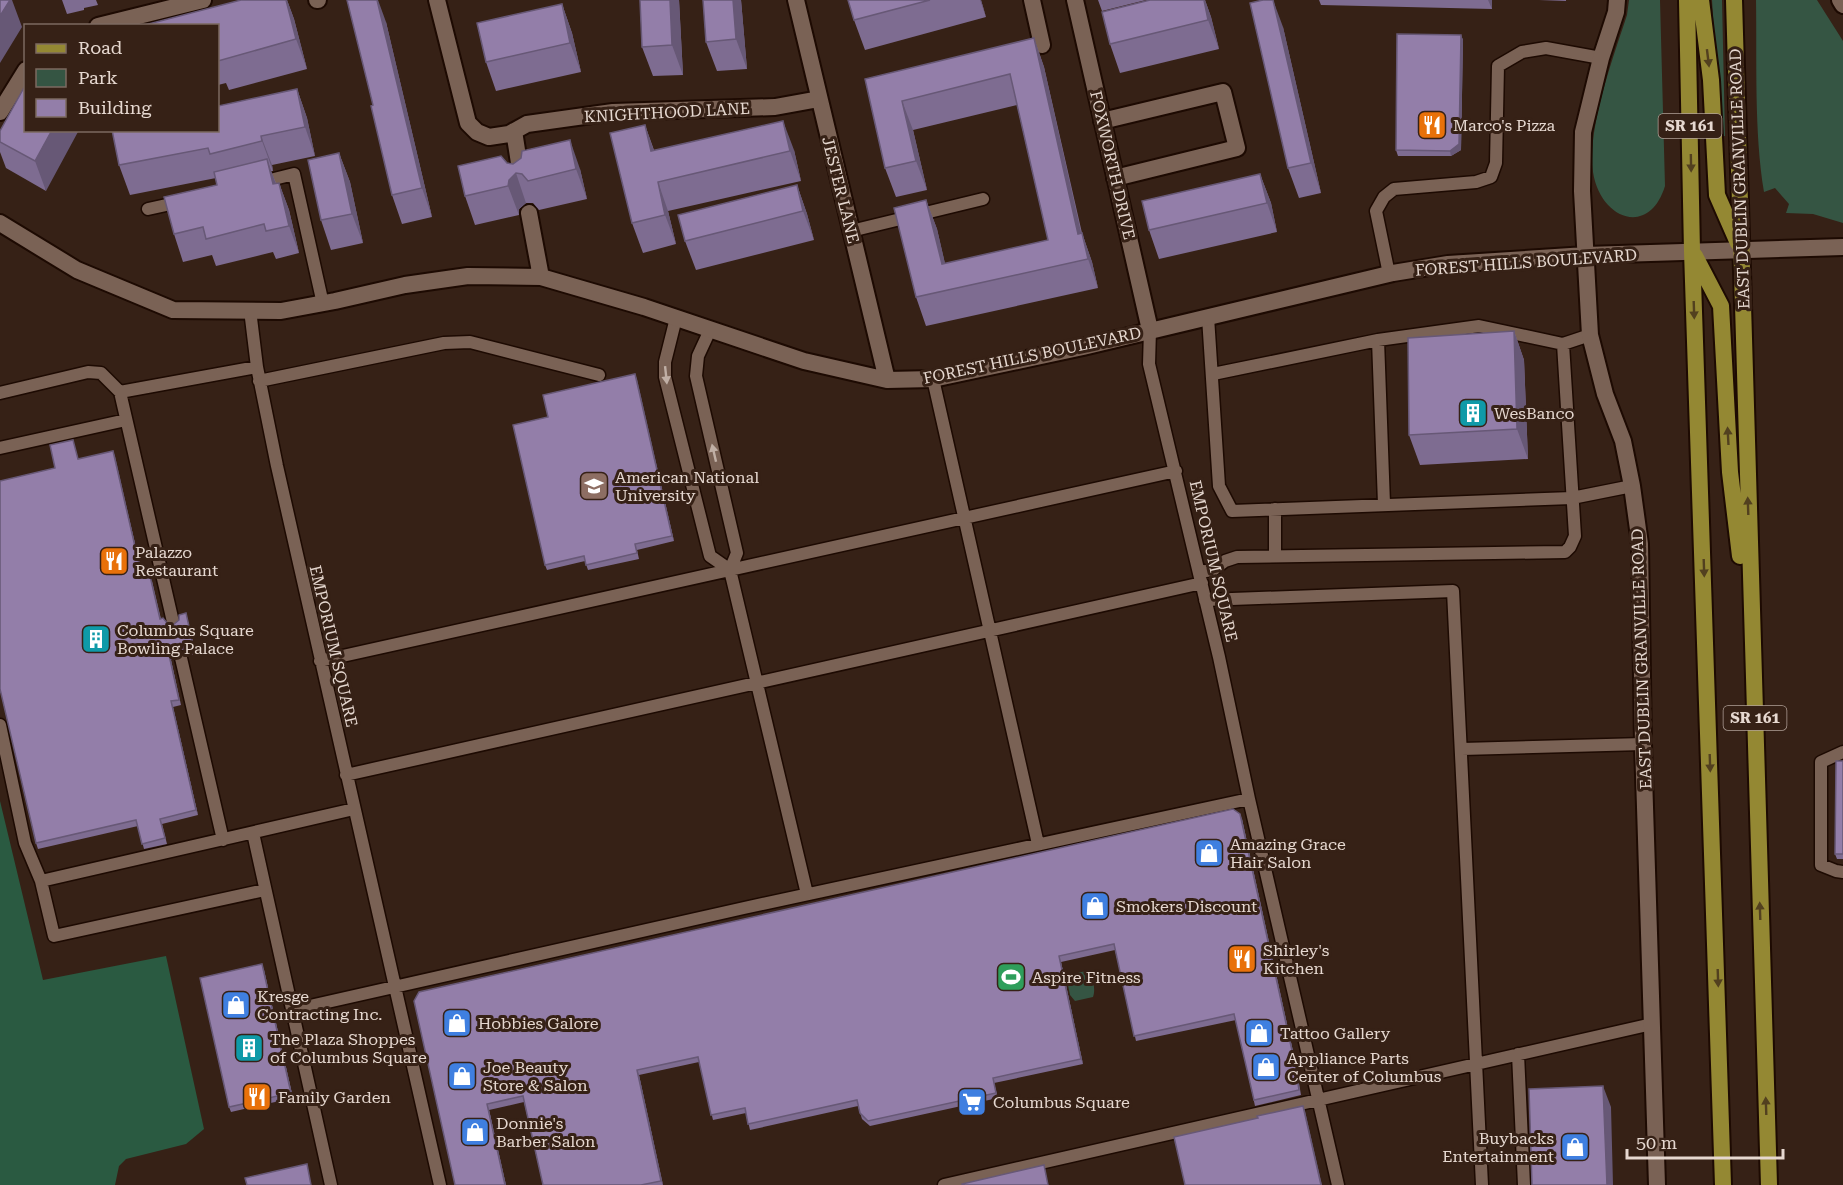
<svg xmlns="http://www.w3.org/2000/svg" width="1843" height="1185" viewBox="0 0 1843 1185" font-family="'Roboto Serif',serif">
	<rect width="100%" height="100%" fill="#362116"/>
	<path fill="#355543" d="M 1629,0 L 1660,0 L 1665,186 C 1649,238 1600,219 1593,172 C 1587,128 1613,58 1627,15 Z
		M 1712,0 L 1722,0 L 1725,136 L 1720,136 Z
		M 1756,0 L 1817,0 L 1843,41 L 1843,223 L 1813,214 L 1786,213 L 1789,204 L 1775,188 L 1764,192 C 1754,131 1757,62 1756,0 Z
		M 1087,971 C 1093,976 1096,989 1093,997 L 1075,1001 L 1070,995 L 1067,980 L 1070,974 Z"/>
	<path fill="#2a5a41" d="M 0,801 L 43,980 L 166,956 L 204,1129 L 186,1144 L 126,1159 L 119,1166 L 115,1185 L 0,1185 Z"/>
	<g fill="none" stroke-linecap="round" stroke-linejoin="round">
		<g stroke="#1d0a02" stroke-width="15">
			<path id="service" d="M 258,183 L 294,174 L 323,304
				M 148,209 L 180,202
				M 851,231 L 983,199
				M 1389,274 L 1376,211 L 1384,197 L 1394,189 L 1476,182 L 1491,177 L 1496,163 L 1498,66 L 1522,52 L 1546,48 L 1601,58
				M 250,310 L 257,367 L 277,466 L 440,1185
				M 1208,317 L 1219,486 L 1232,511 L 1572,498 L 1632,486
				M 676,318 L 665,362 L 665,377 L 710,556 L 730,570
				M 710,330 L 698,356 L 696,376 L 737,553 L 730,570 L 807,894
				M 1150,330 L 1149,364 L 1219,657 L 1249,799 L 1338,1185
				M 1378,340 L 1384,504
				M 1213,374 L 1378,340 L 1479,326 L 1563,344
				M 933,379 L 1038,844
				M 259,381 L 444,343 L 470,342 L 599,375
				M 120,392 L 173,622
				M 0,393 L 88,372 L 101,373 L 120,392 L 257,367
				M 0,448 L 126,420
				M 1275,509 L 1275,556
				M 1199,572 L 1213,570 L 1225,561 L 1237,557 L 1565,552 L 1570,547 L 1575,536 L 1563,344 L 1590,335
				M 1205,600 L 1453,591 L 1482,1185
				M 181,658 L 223,840
				M 320,661 L 1176,471
				M 0,725 L 25,843 L 41,881
				M 1462,749 L 1643,744
				M 1843,752 L 1821,762 L 1821,865 L 1836,871 L 1843,872
				M 346,775 L 1202,583
				M 253,833 L 331,1185
				M 265,890 L 54,936 L 41,881 L 354,809
				M 292,1010 L 744,908 L 1249,799
				M 1518,1054 L 1524,1185
				M 944,1185 L 1652,1024"/>
		</g>
		<g stroke="#1d0a02" stroke-width="20">
			<path id="minor" d="M 317,0 L 318,0
				M 437,0 L 468,123 L 477,132 L 489,137 L 509,134 L 527,124 L 613,112 L 775,107 L 819,99
				M 796,0 L 887,380
				M 1032,0 L 1042,45
				M 1075,0 L 1150,330
				M 1617,0 L 1616,12 L 1601,58 L 1583,132 L 1582,191 L 1590,335 L 1605,394 L 1623,441 L 1632,486 L 1640,544 L 1643,744 L 1657,1185
				M 1840,0 L 1843,5
				M 98,26 L 203,0
				M 0,112 L 26,70
				M 1102,121 L 1223,92 L 1237,148 L 1115,178
				M 514,131 L 522,182
				M 529,213 L 541,277
				M 0,223 L 77,270 L 173,310 L 281,311 L 335,301 L 405,285 L 468,276 L 541,277 L 644,307 L 804,361 L 887,380 L 933,379 L 1083,347 L 1393,273 L 1448,264 L 1586,255 L 1843,247"/>
		</g>
		<g stroke="#1d0a02" stroke-width="20">
			<path id="primary" d="M 1687,0 L 1692,251 L 1723,1185
				M 1701,0 L 1711,80 L 1717,195 L 1738,243
				M 1734,0 L 1769,1185
				M 1695,256 L 1721,306 L 1730,472 L 1740,556"/>
		</g>
		<use href="#service" stroke="#7a6255" stroke-width="12"/>
		<use href="#minor" stroke="#7a6255" stroke-width="16"/>
		<use href="#primary" stroke="#948833" stroke-width="16"/>
	</g>
	<path fill="#7e6c91" d="M 62,0 L 96,0 L 98,5 L 84,8 L 84,10 L 67,14 Z
		M 241,0 L 287,0 L 294,19 L 307,69 L 229,90 L 226,83 L 218,85 L 218,26 Z
		M 640,0 L 679,0 L 683,75 L 653,76 L 642,47 Z
		M 741,0 L 747,69 L 717,71 L 706,42 Z
		M 848,0 L 981,0 L 986,17 L 865,50 L 854,20 Z
		M 1098,0 L 1146,0 L 1102,11 Z
		M 1150,0 L 1205,0 L 1211,17 L 1219,49 L 1120,73 L 1110,44 Z
		M 1319,0 L 1492,0 L 1492,9 L 1321,5 Z
		M 1539,0 L 1566,0 L 1566,1 Z
		M 562,4 L 572,33 L 581,72 L 496,91 L 486,62 Z
		M 386,22 L 432,217 L 402,224 L 392,195 L 373,105 Z
		M 1283,27 L 1321,193 L 1299,198 L 1288,168 Z
		M 1461,35 L 1463,40 L 1461,150 L 1451,156 L 1398,156 L 1396,150 Z
		M 1034,38 L 1044,67 L 1082,233 L 1092,262 L 1098,288 L 926,326 L 916,297 L 926,200 L 937,229 L 945,264 L 1048,240 L 1017,105 L 913,130 L 927,190 L 896,197 L 885,168 L 865,79 Z
		M 26,84 L 46,191 L 6,168 L 0,152 L 0,131 Z
		M 297,89 L 307,118 L 315,156 L 272,165 L 273,171 L 271,171 L 276,183 L 279,183 L 289,210 L 299,253 L 276,259 L 273,252 L 216,266 L 212,255 L 183,262 L 174,234 L 217,185 L 216,178 L 130,195 L 119,165 L 218,130 Z
		M 645,125 L 654,150 L 794,150 L 801,181 L 668,211 L 676,244 L 643,253 L 632,223 Z
		M 339,153 L 350,182 L 363,243 L 331,250 L 321,220 Z
		M 507,163 L 580,169 L 587,199 L 539,210 L 533,203 L 526,203 L 519,209 L 519,215 L 475,225 L 465,196 Z
		M 1260,174 L 1271,203 L 1277,232 L 1159,259 L 1149,230 Z
		M 797,185 L 807,214 L 814,240 L 696,270 L 685,241 Z
		M 1514,331 L 1524,360 L 1528,459 L 1420,465 L 1409,435 Z
		M 635,374 L 674,541 L 637,550 L 639,559 L 588,570 L 585,561 L 547,570 L 545,565 L 548,417 Z
		M 73,440 L 78,459 L 113,451 L 143,577 L 152,581 L 161,619 L 168,624 L 173,625 L 186,613 L 196,654 L 189,656 L 184,650 L 179,650 L 171,660 L 181,705 L 173,707 L 198,815 L 162,824 L 167,844 L 144,849 L 138,826 L 38,849 L 36,843 L 55,468 Z
		M 1843,761 L 1843,859 L 1837,859 L 1835,854 Z
		M 1242,819 L 1300,1083 L 1299,1083 L 1301,1095 L 1255,1106 L 1236,1020 L 1136,1041 L 1115,950 L 1061,962 L 1083,1064 L 994,1083 L 998,1098 L 870,1126 L 862,1119 L 858,1106 L 750,1130 L 746,1113 L 713,1120 L 699,1062 L 639,1075 L 663,1185 L 543,1185 L 524,1102 L 489,1110 L 506,1185 L 455,1185 L 414,1001 Z
		M 264,970 L 293,1098 L 231,1112 L 229,1107 Z"/>
	<path fill="#675876" d="M 6,0 L 12,0 L 22,27 L 0,63 L 0,16 Z
		M 286,0 L 287,0 L 294,19 L 307,69 L 296,39 Z
		M 377,0 L 378,0 L 386,22 L 432,217 L 422,188 Z
		M 670,0 L 679,0 L 683,75 L 672,45 Z
		M 733,0 L 741,0 L 747,69 L 736,39 Z
		M 980,0 L 981,0 L 986,17 Z
		M 1204,0 L 1205,0 L 1211,17 L 1219,49 L 1208,20 Z
		M 1273,0 L 1283,27 L 1321,193 L 1311,163 Z
		M 1488,0 L 1492,0 L 1492,9 Z
		M 562,4 L 572,33 L 581,72 L 570,43 Z
		M 1461,35 L 1463,40 L 1461,150 L 1451,156 L 1450,151 Z
		M 1034,38 L 1044,67 L 1087,259 L 1078,234 Z
		M 297,89 L 307,118 L 315,156 L 305,127 Z
		M 902,101 L 913,130 L 927,190 L 916,161 Z
		M 783,121 L 794,150 L 801,181 L 790,151 Z
		M 645,125 L 655,154 L 651,151 Z
		M 52,130 L 79,130 L 46,191 L 35,161 Z
		M 261,136 L 272,165 L 273,171 L 262,141 Z
		M 570,140 L 580,169 L 587,199 L 576,169 Z
		M 339,153 L 350,182 L 363,243 L 352,214 Z
		M 267,159 L 277,187 L 273,184 Z
		M 516,173 L 526,203 L 519,209 L 519,215 L 508,186 L 509,180 Z
		M 1260,174 L 1271,203 L 1277,232 L 1267,203 Z
		M 658,182 L 668,211 L 676,244 L 665,215 Z
		M 279,183 L 289,210 L 299,253 L 289,226 Z
		M 797,185 L 807,214 L 814,240 L 803,211 Z
		M 926,200 L 937,229 L 951,289 L 942,264 Z
		M 1082,233 L 1092,262 L 1098,288 L 1088,259 Z
		M 1514,331 L 1524,360 L 1528,459 L 1517,429 Z
		M 635,374 L 637,379 L 674,541 L 672,536 Z
		M 113,451 L 115,456 L 144,583 L 142,577 Z
		M 177,645 L 179,650 L 171,660 L 181,705 L 169,655 Z
		M 171,701 L 173,707 L 198,815 L 196,810 Z
		M 1240,814 L 1242,819 L 1300,1083 L 1298,1078 Z
		M 1059,956 L 1061,962 L 1083,1064 L 1081,1059 Z
		M 262,964 L 264,970 L 293,1098 L 291,1093 Z
		M 637,1070 L 639,1075 L 663,1185 L 661,1181 Z
		M 1603,1086 L 1611,1107 L 1613,1185 L 1607,1185 Z
		M 487,1104 L 489,1110 L 506,1185 L 505,1185 Z
		M 1303,1106 L 1305,1111 L 1322,1185 L 1321,1185 Z"/>
	<path fill="#937ea9" stroke="#675876" stroke-width="1.5" d="M 0,0 L 10,0 L 0,16 Z
		M 241,0 L 286,0 L 296,39 L 218,61 L 218,26 L 141,26 Z
		M 347,0 L 377,0 L 422,188 L 392,195 L 371,106 L 373,105 Z
		M 640,0 L 670,0 L 672,45 L 642,47 Z
		M 703,0 L 733,0 L 736,39 L 706,42 Z
		M 848,0 L 930,0 L 854,20 Z
		M 1150,0 L 1204,0 L 1208,20 L 1110,44 L 1102,12 Z
		M 1263,0 L 1273,0 L 1311,163 L 1288,168 L 1250,3 Z
		M 562,4 L 570,43 L 486,62 L 477,23 Z
		M 1397,34 L 1461,35 L 1459,144 L 1450,151 L 1396,150 Z
		M 1034,38 L 1078,234 L 1082,233 L 1088,259 L 916,297 L 894,208 L 926,200 L 942,264 L 1048,240 L 1010,74 L 902,101 L 916,161 L 885,168 L 865,79 Z
		M 26,84 L 26,130 L 52,130 L 35,161 L 0,142 L 0,131 Z
		M 297,89 L 305,127 L 261,136 L 262,141 L 210,154 L 208,148 L 119,165 L 112,130 L 218,130 L 218,106 Z
		M 783,121 L 790,151 L 658,182 L 665,215 L 632,223 L 610,133 L 645,125 L 651,151 Z
		M 570,140 L 576,169 L 528,181 L 522,174 L 516,173 L 509,180 L 508,186 L 465,196 L 458,166 L 501,156 L 507,163 L 513,164 L 521,158 L 522,151 Z
		M 339,153 L 352,214 L 321,220 L 308,160 Z
		M 267,159 L 273,184 L 279,183 L 289,226 L 266,231 L 264,224 L 206,239 L 203,227 L 174,234 L 164,197 L 217,185 L 214,172 Z
		M 1260,174 L 1267,203 L 1149,230 L 1142,201 Z
		M 797,185 L 803,211 L 685,241 L 678,215 Z
		M 1514,331 L 1517,429 L 1409,435 L 1408,338 Z
		M 635,374 L 672,536 L 635,544 L 637,553 L 586,565 L 584,556 L 545,565 L 513,425 L 548,417 L 543,395 Z
		M 73,440 L 78,459 L 113,451 L 142,577 L 150,576 L 160,619 L 163,618 L 168,624 L 173,625 L 179,620 L 179,615 L 186,613 L 194,649 L 187,651 L 182,645 L 177,645 L 169,655 L 179,700 L 171,701 L 196,810 L 160,819 L 165,838 L 142,844 L 136,820 L 36,843 L 0,689 L 0,481 L 55,468 L 50,445 Z
		M 1836,761 L 1843,761 L 1843,854 L 1835,854 Z
		M 1233,809 L 1240,814 L 1298,1078 L 1297,1078 L 1299,1090 L 1254,1100 L 1234,1014 L 1134,1036 L 1114,944 L 1059,956 L 1081,1059 L 993,1078 L 996,1093 L 868,1121 L 860,1113 L 857,1100 L 748,1124 L 745,1108 L 711,1115 L 698,1057 L 637,1070 L 661,1181 L 641,1185 L 543,1185 L 523,1096 L 487,1104 L 505,1185 L 455,1185 L 414,1001 L 419,992 Z
		M 262,964 L 291,1093 L 229,1107 L 200,978 Z
		M 1603,1086 L 1607,1185 L 1532,1185 L 1529,1089 Z
		M 1303,1106 L 1321,1185 L 1185,1185 L 1174,1137 L 1258,1118 L 1257,1116 Z
		M 307,1164 L 311,1185 L 247,1185 L 245,1178 Z
		M 1044,1165 L 1048,1185 L 962,1185 L 962,1184 Z"/>
	<defs><path id="oneway-solid" d="M-6-.8H1V-3.2L6.5 0L1 3.2V.8H-6Z" transform="scale(1.5)"/></defs>
	<g fill="#52401f">
		<use href="#oneway-solid" transform="translate(1708 58) rotate(83)"/>
		<use href="#oneway-solid" transform="translate(1691 163) rotate(89)"/>
		<use href="#oneway-solid" transform="translate(1694 310) rotate(88)"/>
		<use href="#oneway-solid" transform="translate(1728 436) rotate(-93)"/>
		<use href="#oneway-solid" transform="translate(1748 506) rotate(-92)"/>
		<use href="#oneway-solid" transform="translate(1704 568) rotate(88)"/>
		<use href="#oneway-solid" transform="translate(1710 763) rotate(88)"/>
		<use href="#oneway-solid" transform="translate(1760 911) rotate(-92)"/>
		<use href="#oneway-solid" transform="translate(1718 978) rotate(88)"/>
		<use href="#oneway-solid" transform="translate(1766 1106) rotate(-92)"/>
	</g>
	<g fill="#c0afa5">
		<use href="#oneway-solid" transform="translate(666 375) rotate(84)"/>
		<use href="#oneway-solid" transform="translate(714 453) rotate(-103)"/>
	</g>
	<defs>
		<g id="restaurant-square" transform="scale(1.5)"><rect x="-9" y="-9" width="18" height="18" rx="4" fill="#e8710a" stroke="#362116"/><path d="M-5-6h1v4h1v-4h1v4h1v-4h1v5L-1.5 .5V6h-2V.5L-5-1ZM5-6V6H3V1.5H1.5Q1.5-4 5-6Z" fill="#fff"/></g>
		<g id="building-square" transform="scale(1.5)"><rect x="-9" y="-9" width="18" height="18" rx="4" fill="#0f9aa8" stroke="#362116"/><path d="M-4-6H4V6H1V3H-1V6H-4ZM-2.5-4.3h1.7v1.8h-1.7ZM.8-4.3h1.7v1.8H.8ZM-2.5-1h1.7V.8h-1.7ZM.8-1h1.7V.8H.8Z" fill="#fff"/></g>
		<g id="university-square" transform="scale(1.5)"><rect x="-9" y="-9" width="18" height="18" rx="4" fill="#8d6e63" stroke="#362116"/><path d="M0-5L7-2L0 1L-7-2ZM-4 1L0 2.5L4 1V4Q0 6-4 4Z" fill="#fff"/></g>
		<g id="shop-square" transform="scale(1.5)"><rect x="-9" y="-9" width="18" height="18" rx="4" fill="#3f7fe0" stroke="#362116"/><path d="M-5-2.5h2.3a2.7 3.5 0 0 1 5.4 0H5L5.5 6h-11ZM-1.5-2.5h3a1.5 2.3 0 0 0-3 0Z" fill="#fff"/></g>
		<g id="stadium-square" transform="scale(1.5)"><rect x="-9" y="-9" width="18" height="18" rx="4" fill="#2e9e5b" stroke="#362116"/><path d="M0-5a6.5 5 0 1 0 0 10a6.5 5 0 1 0 0-10ZM-3.5-1.8h7v3.6h-7Z" fill="#fff"/></g>
		<g id="supermarket-square" transform="scale(1.5)"><rect x="-9" y="-9" width="18" height="18" rx="4" fill="#3f7fe0" stroke="#362116"/><path d="M-6-5.5h2.5l.6 2H6L4.5 2H-2.5L-4.4-4H-6ZM-1.5 3.2a1.3 1.3 0 1 0 .1 0ZM3 3.2a1.3 1.3 0 1 0 .1 0Z" fill="#fff"/></g>
	</defs>
	<g fill-rule="evenodd">
		<use href="#restaurant-square" x="1432" y="125"/>
		<use href="#building-square" x="1473" y="413"/>
		<use href="#university-square" x="594" y="486"/>
		<use href="#restaurant-square" x="114" y="561"/>
		<use href="#building-square" x="96" y="639"/>
		<use href="#shop-square" x="1209" y="853"/>
		<use href="#shop-square" x="1095" y="906"/>
		<use href="#restaurant-square" x="1242" y="959"/>
		<use href="#stadium-square" x="1011" y="977"/>
		<use href="#shop-square" x="236" y="1005"/>
		<use href="#shop-square" x="457" y="1023"/>
		<use href="#shop-square" x="1259" y="1033"/>
		<use href="#building-square" x="249" y="1048"/>
		<use href="#shop-square" x="1266" y="1067"/>
		<use href="#shop-square" x="462" y="1076"/>
		<use href="#restaurant-square" x="257" y="1097"/>
		<use href="#supermarket-square" x="972" y="1102"/>
		<use href="#shop-square" x="475" y="1132"/>
		<use href="#shop-square" x="1575" y="1147"/>
	</g>
	<g text-anchor="middle" stroke-width="6" stroke-linejoin="round" paint-order="stroke">
		<g fill="#362116" stroke="#b1a198" stroke-width="1.5">
			<rect x="1658.5" y="114" width="63" height="24" rx="4.5"/>
			<rect x="1723.5" y="706" width="63" height="24" rx="4.5"/>
		</g>
		<g font-size="15" font-weight="bold" fill="#e6d8d0">
			<text x="1690" y="131">SR 161</text>
			<text x="1755" y="723">SR 161</text>
		</g>
		<g font-size="16" fill="#e6d8d0" stroke="#362116">
			<text transform="translate(667 112) rotate(-3)" y="6">KNIGHTHOOD LANE</text>
			<text transform="translate(1113 165) rotate(77)" y="6">FOXWORTH DRIVE</text>
			<text transform="translate(1739 179) rotate(-92)" y="6">EAST DUBLIN GRANVILLE ROAD</text>
			<text transform="translate(841 190) rotate(76)" y="6">JESTER LANE</text>
			<text transform="translate(1526 262) rotate(-4)" y="6">FOREST HILLS BOULEVARD</text>
			<text transform="translate(1032 355) rotate(-12)" y="6">FOREST HILLS BOULEVARD</text>
			<text transform="translate(1214 561) rotate(77)" y="6">EMPORIUM SQUARE</text>
			<text transform="translate(334 646) rotate(77)" y="6">EMPORIUM SQUARE</text>
			<text transform="translate(1641 659) rotate(-92)" y="6">EAST DUBLIN GRANVILLE ROAD</text>
		</g>
		<g font-size="16" fill="#e6d8d0" stroke="#362116" text-anchor="start">
			<text x="1453" y="131">Marco's Pizza</text>
			<text x="1494" y="419">WesBanco</text>
			<text x="615" y="483">American National<tspan x="615" dy="18">University</tspan></text>
			<text x="135" y="558">Palazzo<tspan x="135" dy="18">Restaurant</tspan></text>
			<text x="117" y="636">Columbus Square<tspan x="117" dy="18">Bowling Palace</tspan></text>
			<text x="1230" y="850">Amazing Grace<tspan x="1230" dy="18">Hair Salon</tspan></text>
			<text x="1116" y="912">Smokers Discount</text>
			<text x="1263" y="956">Shirley's<tspan x="1263" dy="18">Kitchen</tspan></text>
			<text x="1032" y="983">Aspire Fitness</text>
			<text x="257" y="1002">Kresge<tspan x="257" dy="18">Contracting Inc.</tspan></text>
			<text x="478" y="1029">Hobbies Galore</text>
			<text x="1280" y="1039">Tattoo Gallery</text>
			<text x="270" y="1045">The Plaza Shoppes<tspan x="270" dy="18">of Columbus Square</tspan></text>
			<text x="1287" y="1064">Appliance Parts<tspan x="1287" dy="18">Center of Columbus</tspan></text>
			<text x="483" y="1073">Joe Beauty<tspan x="483" dy="18">Store &amp; Salon</tspan></text>
			<text x="278" y="1103">Family Garden</text>
			<text x="993" y="1108">Columbus Square</text>
			<text x="496" y="1129">Donnie's<tspan x="496" dy="18">Barber Salon</tspan></text>
			<text x="1554" y="1144" text-anchor="end">Buybacks<tspan x="1554" dy="18">Entertainment</tspan></text>
		</g>
	</g>
	<rect x="24" y="24" width="195" height="108" fill="#362116" stroke="#7c6a60" stroke-width="1.5"/>
	<rect x="36" y="44" width="30" height="9" fill="#948833" stroke="#7c6a60" stroke-width="1.5"/>
	<text x="78" y="54" font-size="18" fill="#e6d8d0">Road</text>
	<rect x="36" y="69" width="30" height="18" fill="#355543" stroke="#7c6a60" stroke-width="1.5"/>
	<text x="78" y="84" font-size="18" fill="#e6d8d0">Park</text>
	<rect x="36" y="99" width="30" height="18" fill="#937ea9" stroke="#7c6a60" stroke-width="1.5"/>
	<text x="78" y="114" font-size="18" fill="#e6d8d0">Building</text>
	<path d="M1627 1149v9h156v-9" fill="none" stroke="#e6d8d0" stroke-width="3"/>
	<text x="1636" y="1149" font-size="18" fill="#e6d8d0" stroke="#362116" stroke-width="4.5" paint-order="stroke">50 m</text>
</svg>
